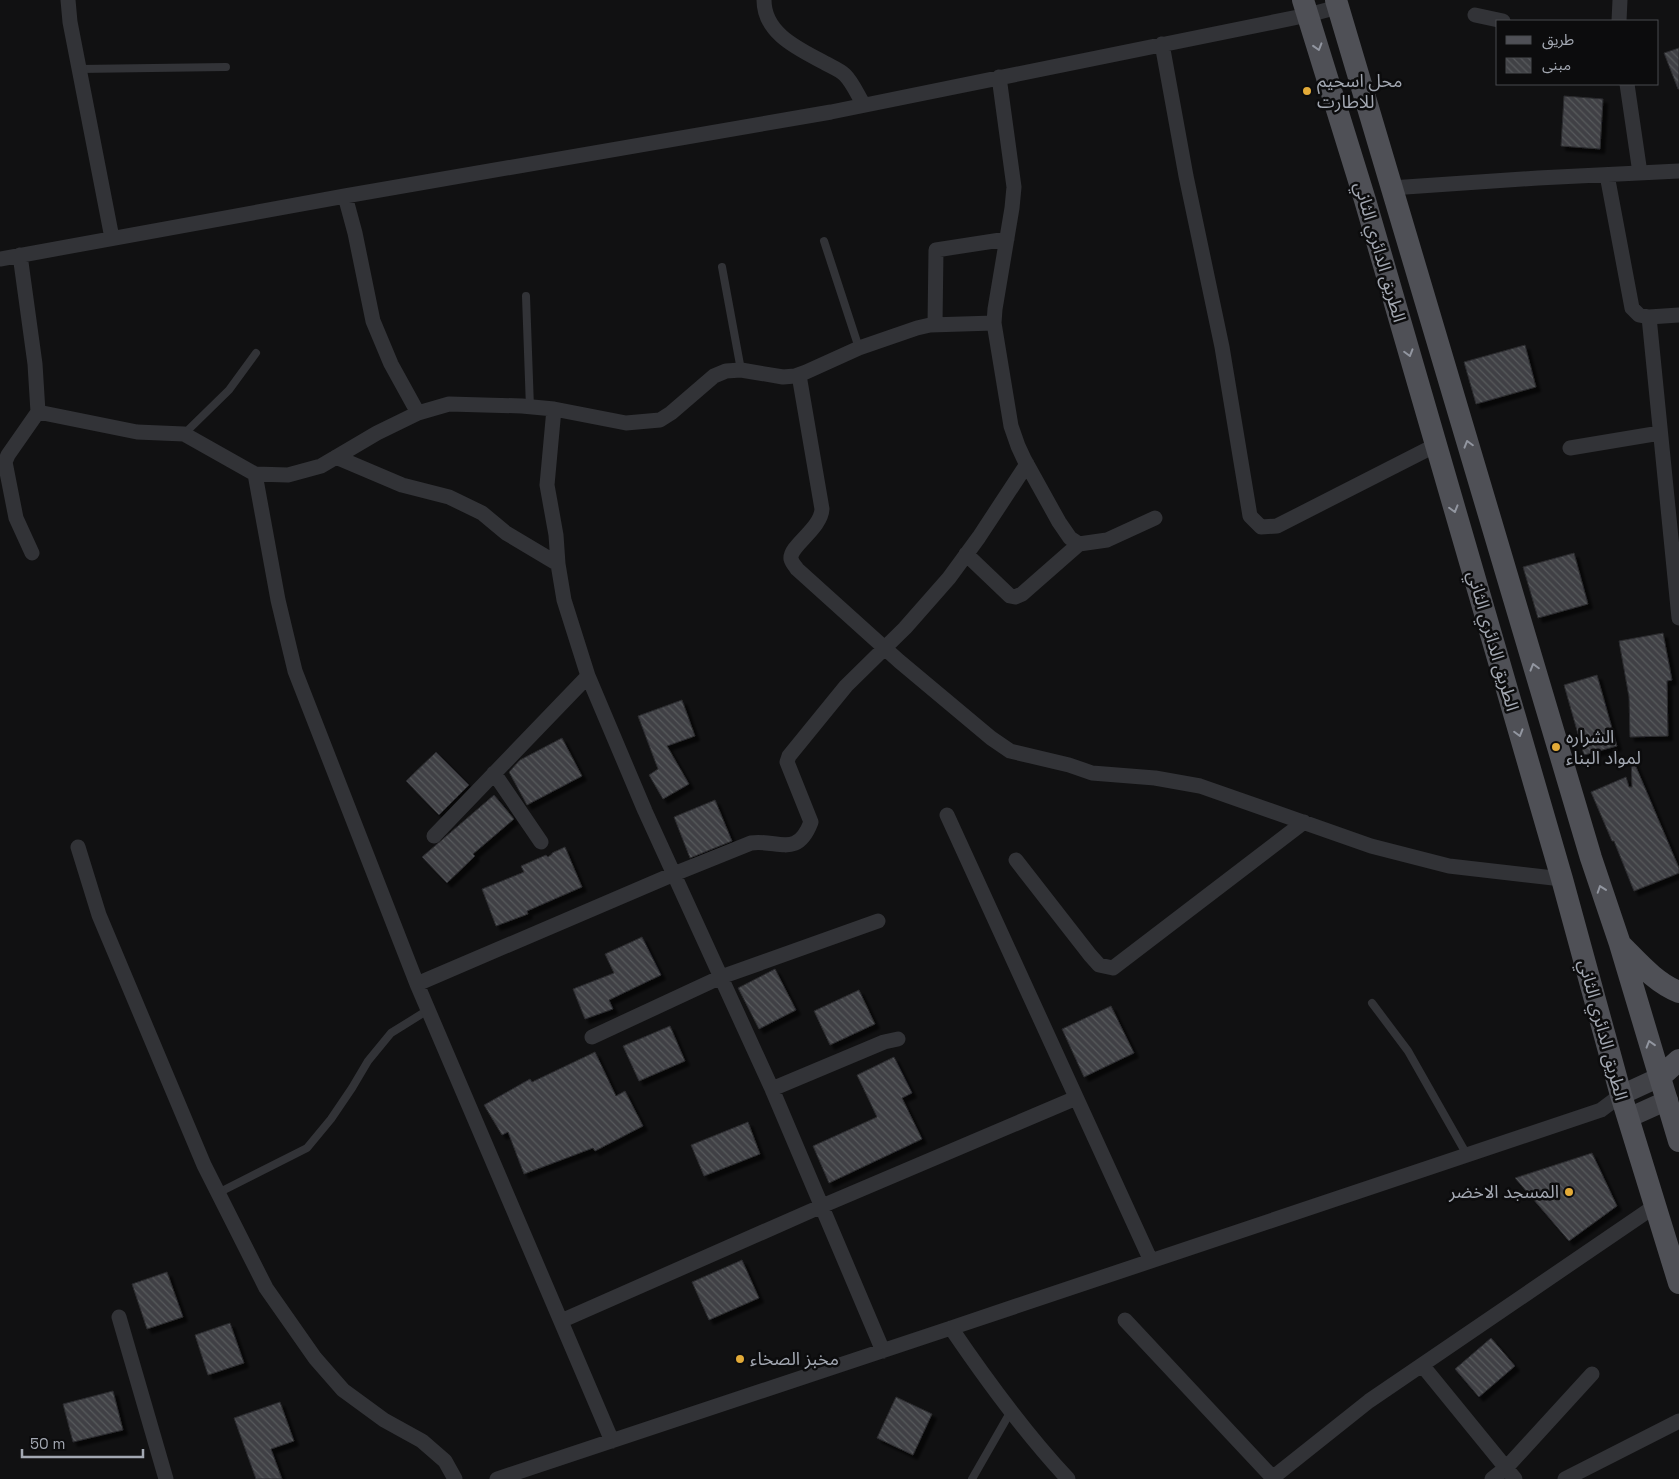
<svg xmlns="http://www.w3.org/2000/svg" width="1679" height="1479" viewBox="0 0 1679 1479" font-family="'Space Grotesk','Noto Sans Arabic',sans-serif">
	<defs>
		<pattern id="building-back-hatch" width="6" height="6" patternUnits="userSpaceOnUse" patternTransform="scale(1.25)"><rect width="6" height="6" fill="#404145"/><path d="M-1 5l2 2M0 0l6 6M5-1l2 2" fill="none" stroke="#585a5d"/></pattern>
		<filter id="shadow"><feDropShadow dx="4.5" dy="4.5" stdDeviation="1" flood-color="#0009"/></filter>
	</defs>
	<rect width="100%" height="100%" fill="#111112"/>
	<path fill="url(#building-back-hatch)" stroke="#2b2b2e" filter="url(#shadow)" d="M 1679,48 L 1679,89 L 1678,89 L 1664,53 Z
		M 1564,96 L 1603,99 L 1600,149 L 1561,146 Z
		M 1525,345 L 1536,387 L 1476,404 L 1464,362 Z
		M 1574,553 L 1588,604 L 1538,618 L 1523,567 Z
		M 1663,633 L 1672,680 L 1667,681 L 1668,736 L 1630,737 L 1629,697 L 1619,641 Z
		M 1597,675 L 1617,746 L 1584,755 L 1564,685 Z
		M 682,700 L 695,736 L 667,746 L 689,784 L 663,799 L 649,775 L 658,769 L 638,716 Z
		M 562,738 L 582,776 L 527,805 L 509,772 L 520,760 Z
		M 436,752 L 469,785 L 439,815 L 406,781 Z
		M 1631,755 L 1679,868 L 1679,873 L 1634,891 L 1614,841 L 1612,841 L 1591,792 L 1626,777 L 1629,787 L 1632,787 Z
		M 494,795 L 514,819 L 473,854 L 475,856 L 447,883 L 422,857 Z
		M 715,800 L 732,841 L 690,858 L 674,817 Z
		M 565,847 L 582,887 L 527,911 L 528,914 L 496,926 L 482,889 L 524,872 L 521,866 L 546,855 L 548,857 L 552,854 L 552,853 Z
		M 642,937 L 661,975 L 609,1000 L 613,1009 L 585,1019 L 573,989 L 614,973 L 605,954 Z
		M 775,969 L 796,1010 L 759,1029 L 738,988 Z
		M 859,990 L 875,1024 L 830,1045 L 814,1011 Z
		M 1111,1006 L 1134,1053 L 1084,1077 L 1062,1029 Z
		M 670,1026 L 685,1061 L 639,1081 L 623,1046 Z
		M 595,1052 L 616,1096 L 625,1091 L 643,1126 L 595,1151 L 593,1148 L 524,1174 L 508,1132 L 502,1135 L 484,1105 L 530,1079 L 532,1082 Z
		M 894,1057 L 912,1093 L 902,1098 L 922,1139 L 829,1183 L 813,1146 L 877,1117 L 857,1075 Z
		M 748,1122 L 760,1154 L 704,1176 L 691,1145 Z
		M 1592,1153 L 1617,1206 L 1569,1241 L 1515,1178 Z
		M 742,1260 L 759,1298 L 709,1320 L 692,1282 Z
		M 167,1272 L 183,1317 L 147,1329 L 132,1284 Z
		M 230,1323 L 244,1363 L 208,1375 L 195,1335 Z
		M 1491,1338 L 1515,1366 L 1479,1397 L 1455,1369 Z
		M 113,1391 L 123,1430 L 73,1442 L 63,1404 Z
		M 896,1397 L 932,1414 L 913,1455 L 877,1438 Z
		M 280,1402 L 294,1441 L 271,1449 L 282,1479 L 256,1479 L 234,1418 Z"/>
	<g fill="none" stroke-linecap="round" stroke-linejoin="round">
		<path stroke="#323337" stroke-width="8" d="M 79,69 L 226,67
			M 824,241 L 859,348
			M 722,267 L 741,370
			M 526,296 L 530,408
			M 184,434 L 229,390 L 256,353
			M 1372,1003 L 1408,1051 L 1467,1155
			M 218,1193 L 307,1148 L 331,1119 L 352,1088 L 368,1061 L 391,1033 L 428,1010
			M 972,1479 L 1011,1411"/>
		<path stroke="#323337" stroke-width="15" d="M 68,0 L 70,22 L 112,238
			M 764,0 C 764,34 799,49 825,63 C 832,67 840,70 845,75 C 853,83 858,96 864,105
			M 1475,15 L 1503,21
			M 1619,21 L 1620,0
			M 1162,44 L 1186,176 L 1222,347 L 1250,516 L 1261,527 L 1277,526 L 1436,445
			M 999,77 L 1014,187 L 1012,208 L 995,309 L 994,323 L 1011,426 L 1018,446 L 1024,459 L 1059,522 L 1070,538 L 1079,544 L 1107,540 L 1155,518
			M 1627,84 L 1640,173
			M 1607,175 L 1632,308 L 1639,315 L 1649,317
			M 1391,188 L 1538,178 L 1679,171
			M 345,196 L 355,233 L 373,321 L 391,364 L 418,413
			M 20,255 L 35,364 L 38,412 L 8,455 L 5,462 L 16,518 L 32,553
			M 0,259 L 345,196 L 831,112 L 1308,15 L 1338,7
			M 1679,315 L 1649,317 L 1679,618
			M 935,325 L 936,250 L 1007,239
			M 799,375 L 822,509 C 821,529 789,546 791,559 C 792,563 795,566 797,569 L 899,661 L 991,738 L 1010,751 L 1069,765 L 1092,773 L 1155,778 L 1200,786 L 1371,846 L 1449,866 L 1562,879
			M 38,412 L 137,432 L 184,434 L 255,474 L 288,475 L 321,466 L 377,433 L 418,413 L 449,404 L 522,406 L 554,409 L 626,423 L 660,420 L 671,413 L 714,376 L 726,371 L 741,370 L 783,377 L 795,376 L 806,372 L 859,348 L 917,328 L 930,325 L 994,323
			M 1570,448 L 1660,433
			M 336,457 L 402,485 L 449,497 L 482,513 L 506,533 L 558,564 L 556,535 L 547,485 L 554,409
			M 255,474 L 278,600 L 295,671 L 417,984 L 612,1441
			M 966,554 L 1010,596 L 1015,597 L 1022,594 L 1079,544
			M 558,564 L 564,600 L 588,676 L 645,811 L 772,1089 L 883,1351
			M 494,773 L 541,842
			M 947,815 L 1151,1261
			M 434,836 L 588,676
			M 78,847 L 99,915 L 204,1165 L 266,1288 L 315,1358 L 343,1390 L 384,1420 L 422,1441 L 445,1461 L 455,1479
			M 1016,860 L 1090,955 L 1099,965 L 1113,968 L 1304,822
			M 417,984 L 674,874 L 751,843 C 778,839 797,859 811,822 L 787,762 L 789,756 L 846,686 L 905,628 L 949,578 L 979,537 L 1027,464
			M 592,1037 L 721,977 L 878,921
			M 772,1089 L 884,1042 L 898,1039
			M 119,1317 L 166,1479
			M 1125,1320 L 1273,1478
			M 561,1321 L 822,1206 L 1076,1098
			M 951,1328 C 987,1381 1024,1432 1068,1479
			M 1422,1365 L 1515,1479
			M 497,1479 L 951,1328 L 1601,1110 L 1621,1095
			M 1271,1479 L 1369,1401 L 1655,1206
			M 1492,1479 L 1506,1468 L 1592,1374
			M 1565,1479 L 1679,1421"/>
		<path stroke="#414247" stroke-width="20" d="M 1621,1095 L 1660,1077
			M 1628,1118 L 1668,1100"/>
		<path stroke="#4f5056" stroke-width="22" d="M 1303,0 L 1365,200 L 1562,879 L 1621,1095 L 1679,1283
			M 1336,0 L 1591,858 L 1620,944 L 1679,1141
			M 1622,946 C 1639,963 1656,983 1679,992
			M 1660,1077 L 1679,1060"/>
	</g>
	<defs><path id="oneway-chevron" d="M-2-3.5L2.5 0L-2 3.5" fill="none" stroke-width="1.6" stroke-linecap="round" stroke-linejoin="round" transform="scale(1.25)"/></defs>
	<g stroke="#9296a0">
		<use href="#oneway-chevron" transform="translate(1318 47) rotate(73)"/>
		<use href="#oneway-chevron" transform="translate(1409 353) rotate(74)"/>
		<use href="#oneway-chevron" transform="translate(1468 444) rotate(-106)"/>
		<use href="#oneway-chevron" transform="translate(1454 509) rotate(74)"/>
		<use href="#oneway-chevron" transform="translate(1534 667) rotate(-106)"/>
		<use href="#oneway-chevron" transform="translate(1519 733) rotate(74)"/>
		<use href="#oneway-chevron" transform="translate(1601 889) rotate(-109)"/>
		<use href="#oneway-chevron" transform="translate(1650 1044) rotate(-107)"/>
	</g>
	<g fill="#e3ab38" stroke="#0c0c0d" stroke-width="2">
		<circle cx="1307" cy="91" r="5"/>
		<circle cx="1556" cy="747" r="5"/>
		<circle cx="1569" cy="1192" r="5"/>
		<circle cx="740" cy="1359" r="5"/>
	</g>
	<g text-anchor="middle" stroke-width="5" stroke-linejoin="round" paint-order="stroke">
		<g font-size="18" fill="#a3a8b2" stroke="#0c0c0d" text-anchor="start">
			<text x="1317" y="87">محل اسحيم<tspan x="1317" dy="21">للاطارت</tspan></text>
			<text x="1566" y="743">الشراره<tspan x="1566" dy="21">لمواد البناء</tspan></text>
			<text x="1559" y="1198" text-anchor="end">المسجد الاخضر</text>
			<text x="750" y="1365">مخبز الصخاء</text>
		</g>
		<g font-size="18" fill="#a3a8b2" stroke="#0c0c0d">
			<text transform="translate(1380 252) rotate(74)" y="6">الطريق الدائري الثاني</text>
			<text transform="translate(1493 641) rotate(74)" y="6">الطريق الدائري الثاني</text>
			<text transform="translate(1603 1030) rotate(75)" y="6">الطريق الدائري الثاني</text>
		</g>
	</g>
	<rect x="1496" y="20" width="162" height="65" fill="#0c0c0d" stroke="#484a4f"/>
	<rect x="1506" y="36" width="25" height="8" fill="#4f5056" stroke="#484a4f"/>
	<text x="1542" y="45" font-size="15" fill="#a3a8b2">طريق</text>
	<rect x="1506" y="58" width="25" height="15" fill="url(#building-back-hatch)" stroke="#484a4f"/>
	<text x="1542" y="70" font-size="15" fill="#a3a8b2">مبنى</text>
	<path d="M22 1449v8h121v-8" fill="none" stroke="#a3a8b2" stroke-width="2.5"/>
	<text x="30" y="1449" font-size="15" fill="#a3a8b2" stroke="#0c0c0d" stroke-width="4" paint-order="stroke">50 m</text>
</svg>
